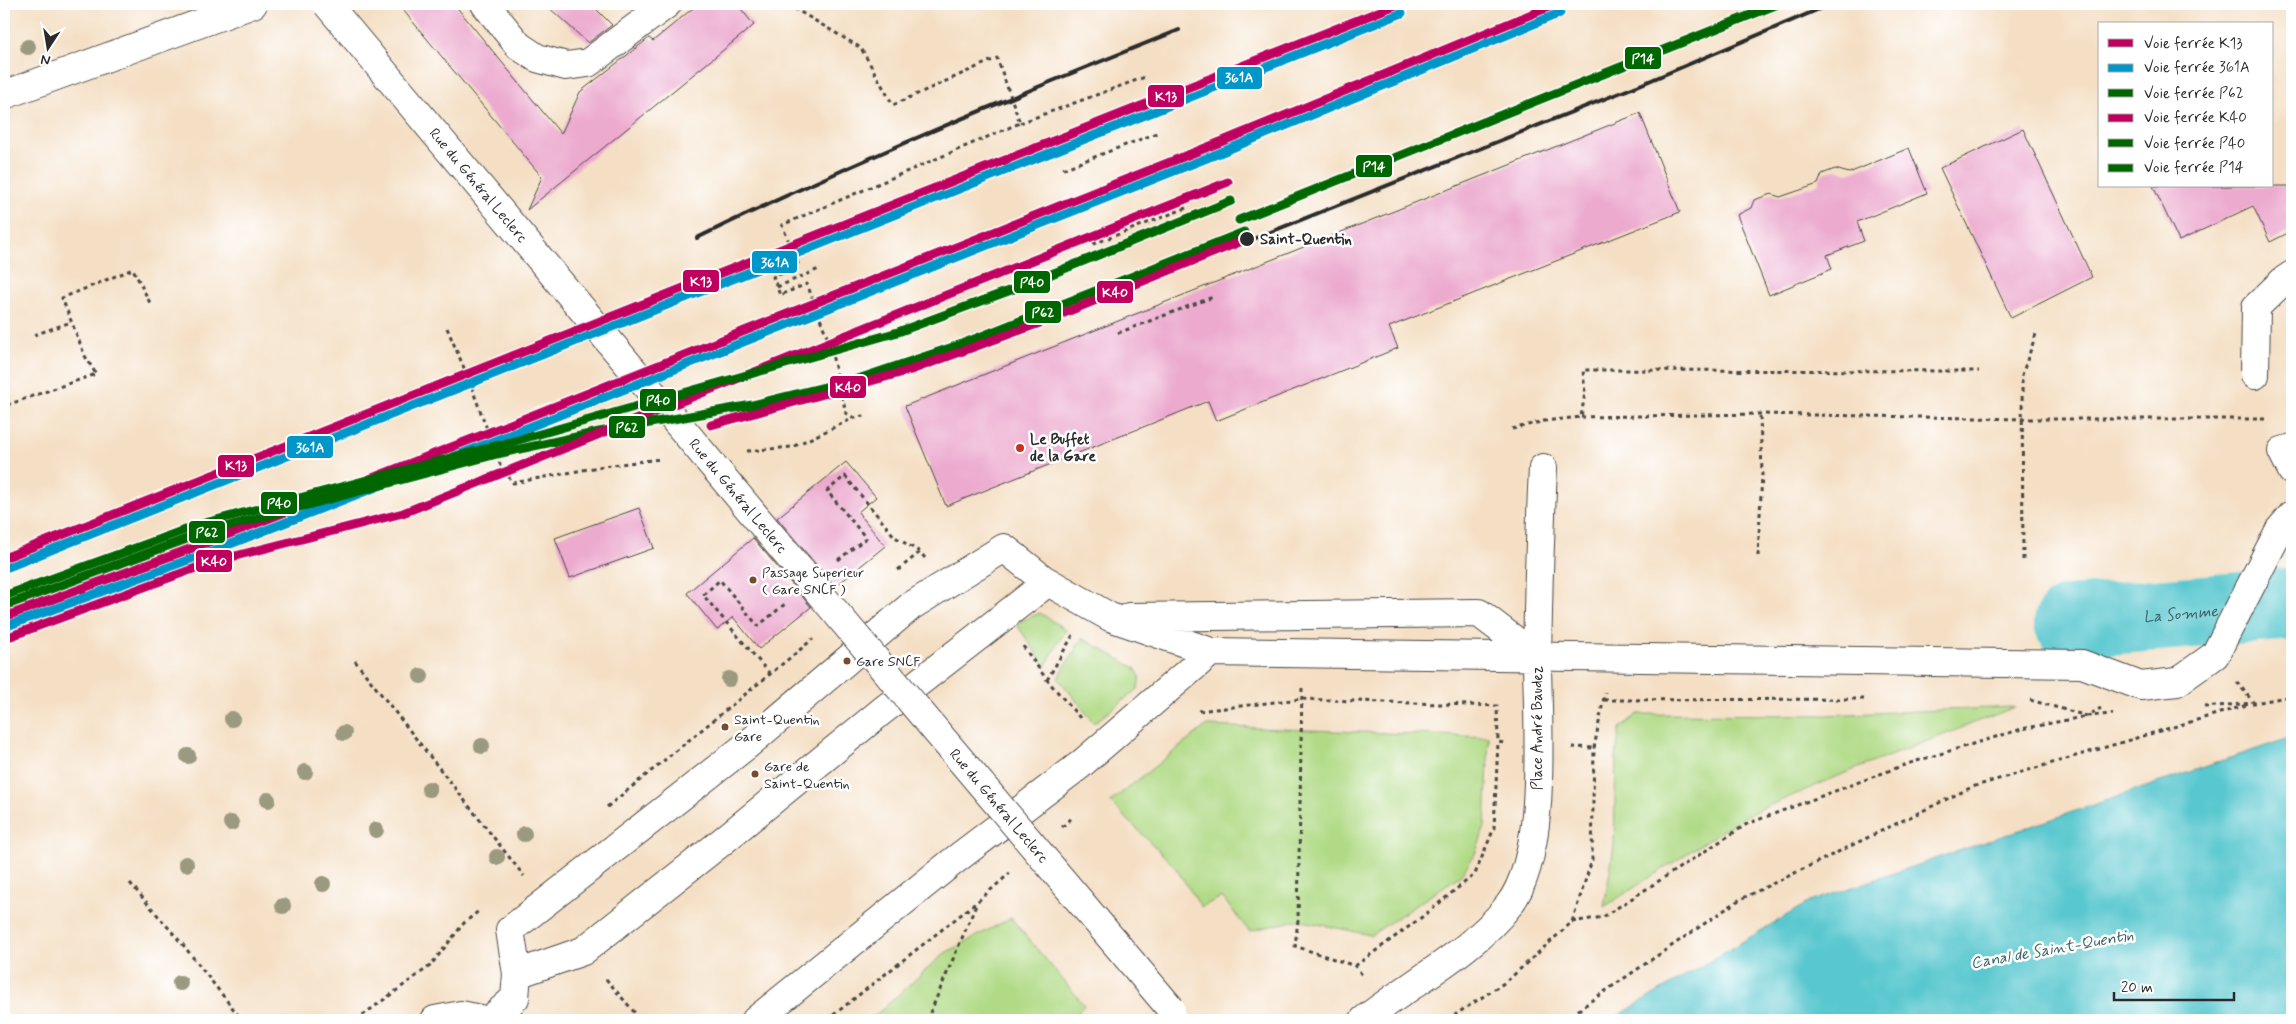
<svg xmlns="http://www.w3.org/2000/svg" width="2296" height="1024" viewBox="0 0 2296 1024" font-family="Mynerve,sans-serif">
	<rect width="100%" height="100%" fill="#fff"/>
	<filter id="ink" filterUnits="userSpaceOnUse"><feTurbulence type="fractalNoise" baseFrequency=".02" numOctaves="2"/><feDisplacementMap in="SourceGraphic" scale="10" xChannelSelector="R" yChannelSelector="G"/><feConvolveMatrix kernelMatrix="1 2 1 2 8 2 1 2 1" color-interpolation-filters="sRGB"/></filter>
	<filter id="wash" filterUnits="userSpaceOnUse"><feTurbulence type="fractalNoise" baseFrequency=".0096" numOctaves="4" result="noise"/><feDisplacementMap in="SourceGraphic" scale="20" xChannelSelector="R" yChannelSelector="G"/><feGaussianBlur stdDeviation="1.12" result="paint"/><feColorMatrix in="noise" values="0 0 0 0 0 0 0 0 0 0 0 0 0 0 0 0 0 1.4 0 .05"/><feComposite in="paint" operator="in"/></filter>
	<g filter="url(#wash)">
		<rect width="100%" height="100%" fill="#f4dfc4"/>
		<path fill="#b0da85" stroke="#6e8258" d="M 1040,613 L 1066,630 L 1045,666 L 1017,625 L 1019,622 Z
			M 1082,638 L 1135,668 L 1140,676 L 1138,689 L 1094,723 L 1058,678 Z
			M 2015,707 L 1838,776 L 1745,816 L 1604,907 L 1614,846 L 1616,758 L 1620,728 L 1638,714 L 1826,715 Z
			M 1206,726 L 1489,737 L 1485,827 L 1475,854 L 1461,875 L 1371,935 L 1298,920 L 1249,931 L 1222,897 L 1201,907 L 1175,867 L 1110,802 Z
			M 1011,918 L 1084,1005 L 1072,1020 L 870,1020 L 945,953 Z"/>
		<path fill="#59c7cf" stroke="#42797d" d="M 2292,737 L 2292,1020 L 1611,1020 L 1809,902 Z"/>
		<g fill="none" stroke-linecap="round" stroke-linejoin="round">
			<path stroke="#59c7cf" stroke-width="72" id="s1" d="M 2070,622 L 2292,604"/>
		</g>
		<g id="blocks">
			<path fill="#ecaacf" d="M 398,4 L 454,4 L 561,134 L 580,92 L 649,38 L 653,41 L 698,4 L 737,4 L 754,25 L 527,210 L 542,177 Z
				M 545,4 L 591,4 L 612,25 L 588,43 Z
				M 1640,113 L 1680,212 L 1389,327 L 1398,348 L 1216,421 L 1208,401 L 946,506 L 905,406 Z
				M 2023,129 L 2092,277 L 2011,318 L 1940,168 Z
				M 1909,148 L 1927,193 L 1857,222 L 1864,241 L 1827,255 L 1832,269 L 1769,295 L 1737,215 L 1751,208 L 1754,200 L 1771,194 L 1780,197 L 1818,184 L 1822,174 L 1835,169 L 1849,173 Z
				M 2153,186 L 2292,186 L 2292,231 L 2270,242 L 2253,206 L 2179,241 Z
				M 846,462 L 876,497 L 858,512 L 885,546 L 835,587 L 777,518 Z
				M 639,508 L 654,548 L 570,578 L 555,538 Z
				M 753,538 L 811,607 L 759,649 L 733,617 L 717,630 L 687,593 Z"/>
		</g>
	</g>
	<g filter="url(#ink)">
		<use href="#blocks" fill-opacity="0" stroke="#494642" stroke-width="1"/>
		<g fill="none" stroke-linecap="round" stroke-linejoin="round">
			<g stroke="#494642" stroke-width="30">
				<path id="minor" d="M 485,4 L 519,46 L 537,58 L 566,66 L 588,63 L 667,4
					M 4,95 L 253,4
					M 2255,375 L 2256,307 L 2283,281 L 2292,275
					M 2292,448 L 2282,451 L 2292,471
					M 1129,617 L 1479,613 L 1537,657
					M 517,974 L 583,951 L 719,844 L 882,711 L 1048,582
					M 435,1020 L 461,1015 L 484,1020
					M 490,1020 L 515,998 L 517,974 L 510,930 L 746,746 L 911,606 L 1004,548 L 1043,579 L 1110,617 L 1211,652 L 2082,664 L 2141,686 L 2177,682 L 2215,655 L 2280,529 L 2292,515
					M 756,1020 L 951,863 L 1080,765 L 1211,652
					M 1364,1020 C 1409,984 1474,951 1509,905 C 1549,853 1537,722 1537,657 C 1538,594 1540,531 1543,468"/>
			</g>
			<path stroke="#494642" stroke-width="3" stroke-dasharray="4 4" stroke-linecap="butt" d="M 787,4 L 861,48 L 893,105 L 997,58 L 1020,123 L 782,225 L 799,266 L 773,277 L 780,295 L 807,284 L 829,342 L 846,413 L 854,418
				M 1020,123 L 1145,77
				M 1063,169 L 1157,133
				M 4,194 L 6,198
				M 1093,244 L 1186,208
				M 777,287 L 819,269
				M 447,328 L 467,375 L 500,464 L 513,483 L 604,466 L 661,459
				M 1118,333 L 1213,297
				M 34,335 L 71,322
				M 829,342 L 925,302
				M 7,405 L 96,374 L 85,356 L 62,298 L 133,269 L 150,303
				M 1581,417 L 1760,414 L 2024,419 L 2266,419
				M 1512,429 L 1544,421 L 1581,417 L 1585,393 L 1583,370 L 1979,371
				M 747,451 L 792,447 L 854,418 L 867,415
				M 1758,556 L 1762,473 L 1760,414
				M 838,560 L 866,538 L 827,491 L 845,476 L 895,537 L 920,552 L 925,558
				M 2023,560 L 2022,375 L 2036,334
				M 898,570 L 920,552
				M 1023,646 L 1047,680 L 1081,719
				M 355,661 L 524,876
				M 770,674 L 703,595 L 720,580 L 758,626 L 785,604
				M 1047,680 L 1073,635
				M 2237,682 L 2253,702
				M 1302,688 L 1298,920 L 1295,946 L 1355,966 L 1363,976
				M 1604,700 L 1864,699
				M 2030,700 L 2087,716 L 2101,708
				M 2204,707 L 2254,703 L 2292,696
				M 1199,711 L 1300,699 L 1497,706 L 1498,742 L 1504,743
				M 1572,747 L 1594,748
				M 607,807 L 813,639
				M 1062,827 L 1072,818
				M 130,883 L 184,946 L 242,1020
				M 1572,922 L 1603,917 L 1747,824 L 1907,764 L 2022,729 L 2087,716 L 2113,714
				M 1355,966 L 1422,917 L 1475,874 L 1494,828 L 1498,742
				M 606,979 L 641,1020
				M 356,1020 L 430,966 L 464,923 L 480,910
				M 827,1020 L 977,902 L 1010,873
				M 927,1020 L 977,903
				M 1447,1020 L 1507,981 L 1572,922 L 1592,860 L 1594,748 L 1605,692
				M 1565,1020 L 1595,998 L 1739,900 L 1972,787 L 2247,705"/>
			<use href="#minor" stroke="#fff" stroke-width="28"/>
			<path stroke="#2b2b2b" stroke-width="4" d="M 697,238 C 855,161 1016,95 1179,30
				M 1248,241 L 1642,84 L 1831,4"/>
			<g stroke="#494642" stroke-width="30" stroke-linecap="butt">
				<g id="major-bridge">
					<path id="s2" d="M 327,4 L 811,583 L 1171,1009"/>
				</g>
			</g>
			<use href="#major-bridge" stroke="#fff" stroke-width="28"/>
			<g stroke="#fff" stroke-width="12">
				<path id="rail-1" d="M 4,558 L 1398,4
					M 4,617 L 206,543 L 490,432 L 1218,143 L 1556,4"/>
			</g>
			<g stroke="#fff" stroke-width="12">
				<path id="rail-2" d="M 8,567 L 1402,13
					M 7,626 L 210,552 L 494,441 L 1222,152 L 1560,13"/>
			</g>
			<g stroke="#fff" stroke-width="12">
				<path id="rail-3" d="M 4,606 L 203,533 L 497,454 L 599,432 L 752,405 L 861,378 L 962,344 L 1244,232"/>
			</g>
			<g stroke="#fff" stroke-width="12">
				<path id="rail-4" d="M 711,425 L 911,370 L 1037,324 L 1247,239
					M 11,636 L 212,562 L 403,513 L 1228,182"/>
			</g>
			<g stroke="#fff" stroke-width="12">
				<path id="rail-5" d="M 4,596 L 201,524 L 522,439 L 898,332 L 1022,286 L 1231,201"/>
			</g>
			<g stroke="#fff" stroke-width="12">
				<path id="rail-6" d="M 1239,220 L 1778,4"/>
			</g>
			<use href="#rail-1" stroke="#bf005f" stroke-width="9"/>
			<use href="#rail-2" stroke="#0096ca" stroke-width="9"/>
			<use href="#rail-3" stroke="#060" stroke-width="9"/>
			<use href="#rail-4" stroke="#bf005f" stroke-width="9"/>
			<use href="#rail-5" stroke="#060" stroke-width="9"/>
			<use href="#rail-6" stroke="#060" stroke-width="9"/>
		</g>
		<g fill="#9b997f">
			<circle cx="28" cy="47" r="8"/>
			<circle cx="421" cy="676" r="8"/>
			<circle cx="729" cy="679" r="8"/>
			<circle cx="232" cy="719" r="8"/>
			<circle cx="344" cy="733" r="8"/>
			<circle cx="482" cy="746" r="8"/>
			<circle cx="188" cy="756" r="8"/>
			<circle cx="305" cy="772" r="8"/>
			<circle cx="429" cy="789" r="8"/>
			<circle cx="268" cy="800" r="8"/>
			<circle cx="231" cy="823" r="8"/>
			<circle cx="376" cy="830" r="8"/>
			<circle cx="524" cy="834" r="8"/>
			<circle cx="497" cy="857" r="8"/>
			<circle cx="186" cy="864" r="8"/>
			<circle cx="323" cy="884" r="8"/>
			<circle cx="283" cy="906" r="8"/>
			<circle cx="180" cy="983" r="8"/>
		</g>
	</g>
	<circle fill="#2b2b2b" stroke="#fff" stroke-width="2" cx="1247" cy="239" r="8"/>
	<circle fill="#c8321e" stroke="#fff" stroke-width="2" cx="1020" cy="448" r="5"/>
	<g fill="#7a4b2a" stroke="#fff" stroke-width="2">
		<circle cx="753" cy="580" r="4.5"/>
		<circle cx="847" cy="661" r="4.5"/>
		<circle cx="725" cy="727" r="4.5"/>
		<circle cx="755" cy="774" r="4.5"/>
	</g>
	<g text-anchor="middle" stroke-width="5" stroke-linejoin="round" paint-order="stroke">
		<g font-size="14" fill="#2b2b2b" stroke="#fff" text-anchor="start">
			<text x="762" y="577">Passage Superieur<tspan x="762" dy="17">( Gare SNCF )</tspan></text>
			<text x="856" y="666">Gare SNCF</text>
			<text x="734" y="724">Saint-Quentin<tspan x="734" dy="17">Gare</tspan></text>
			<text x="764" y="771">Gare de<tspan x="764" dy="17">Saint-Quentin</tspan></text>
		</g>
		<g font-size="15" fill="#2b2b2b" stroke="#fff">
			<text dy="5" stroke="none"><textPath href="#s2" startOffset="236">Rue du Général Leclerc</textPath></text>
			<text dy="5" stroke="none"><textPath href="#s2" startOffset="641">Rue du Général Leclerc</textPath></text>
			<text transform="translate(1537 728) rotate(-90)" y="5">Place André Baudez</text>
			<text dy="5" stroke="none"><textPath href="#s2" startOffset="1046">Rue du Général Leclerc</textPath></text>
		</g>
		<g font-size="15" font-weight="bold" fill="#2b2b2b" stroke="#fff" text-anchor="start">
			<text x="1260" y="244">Saint-Quentin</text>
		</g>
		<g font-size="15" font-weight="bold" fill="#2b2b2b" stroke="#fff" text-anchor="start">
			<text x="1030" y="444">Le Buffet<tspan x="1030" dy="17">de la Gare</tspan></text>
		</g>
		<g font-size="16" font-style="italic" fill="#3b6264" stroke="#fff">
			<text dy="6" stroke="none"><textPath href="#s1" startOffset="111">La Somme</textPath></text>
			<text transform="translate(2052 948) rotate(-10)" y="6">Canal de Saint-Quentin</text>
		</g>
	</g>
	<g stroke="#fff" stroke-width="2">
		<rect x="1624" y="46" width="38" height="24" rx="5" fill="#060"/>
		<rect x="1216" y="66" width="47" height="24" rx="5" fill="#0096ca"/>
		<rect x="1147" y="84" width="38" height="24" rx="5" fill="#bf005f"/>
		<rect x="1355" y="154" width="38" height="24" rx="5" fill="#060"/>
		<rect x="751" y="250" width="47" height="24" rx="5" fill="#0096ca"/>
		<rect x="682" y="269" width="38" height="24" rx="5" fill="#bf005f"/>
		<rect x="1013" y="270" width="38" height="24" rx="5" fill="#060"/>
		<rect x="1096" y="280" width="38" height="24" rx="5" fill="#bf005f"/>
		<rect x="1024" y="300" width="38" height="24" rx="5" fill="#060"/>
		<rect x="829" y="375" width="38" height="24" rx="5" fill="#bf005f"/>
		<rect x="639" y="388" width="38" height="24" rx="5" fill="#060"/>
		<rect x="608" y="415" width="38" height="24" rx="5" fill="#060"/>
		<rect x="286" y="435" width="48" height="24" rx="5" fill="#0096ca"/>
		<rect x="217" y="454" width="38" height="24" rx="5" fill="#bf005f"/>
		<rect x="260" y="491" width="38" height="24" rx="5" fill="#060"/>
		<rect x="188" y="520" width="38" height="24" rx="5" fill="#060"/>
		<rect x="195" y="549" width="38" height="24" rx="5" fill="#bf005f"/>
	</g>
	<g font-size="14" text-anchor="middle" font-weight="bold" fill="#fff">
		<text x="1643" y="63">P14</text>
		<text x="1239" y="82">361A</text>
		<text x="1166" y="101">K13</text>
		<text x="1374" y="171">P14</text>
		<text x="775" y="267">361A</text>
		<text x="701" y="286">K13</text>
		<text x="1032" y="287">P40</text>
		<text x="1115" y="297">K40</text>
		<text x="1043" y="317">P62</text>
		<text x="848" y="392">K40</text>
		<text x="658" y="405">P40</text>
		<text x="627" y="432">P62</text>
		<text x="310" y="452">361A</text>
		<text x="236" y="470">K13</text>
		<text x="279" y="508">P40</text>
		<text x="207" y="537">P62</text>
		<text x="214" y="566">K40</text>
	</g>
	<rect width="2296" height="1024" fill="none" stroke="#fff" stroke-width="20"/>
	<rect x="2098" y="22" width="175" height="165" fill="#ffffff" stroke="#aaaaaa"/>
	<rect x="2108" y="39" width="25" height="8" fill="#bf005f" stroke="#aaaaaa"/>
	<text x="2144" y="48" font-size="15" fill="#2b2b2b">Voie ferrée K13</text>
	<rect x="2108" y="64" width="25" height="8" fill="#0096ca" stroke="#aaaaaa"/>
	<text x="2144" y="72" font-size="15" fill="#2b2b2b">Voie ferrée 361A</text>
	<rect x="2108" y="89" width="25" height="8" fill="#006600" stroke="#aaaaaa"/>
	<text x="2144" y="98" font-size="15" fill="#2b2b2b">Voie ferrée P62</text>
	<rect x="2108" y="114" width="25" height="8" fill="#bf005f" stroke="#aaaaaa"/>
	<text x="2144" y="122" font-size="15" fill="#2b2b2b">Voie ferrée K40</text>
	<rect x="2108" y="139" width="25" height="8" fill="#006600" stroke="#aaaaaa"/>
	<text x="2144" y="148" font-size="15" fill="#2b2b2b">Voie ferrée P40</text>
	<rect x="2108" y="164" width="25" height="8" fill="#006600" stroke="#aaaaaa"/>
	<text x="2144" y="172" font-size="15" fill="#2b2b2b">Voie ferrée P14</text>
	<g transform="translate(48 48) rotate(192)" stroke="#ffffff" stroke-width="4" paint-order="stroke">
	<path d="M0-4L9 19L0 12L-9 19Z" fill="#2b2b2b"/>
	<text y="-8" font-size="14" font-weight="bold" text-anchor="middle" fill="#2b2b2b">N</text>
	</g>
	<path d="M2114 992v8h120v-8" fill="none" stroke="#2b2b2b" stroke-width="2.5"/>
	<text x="2121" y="992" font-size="15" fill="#2b2b2b" stroke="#ffffff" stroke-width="4" paint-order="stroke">20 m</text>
</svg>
